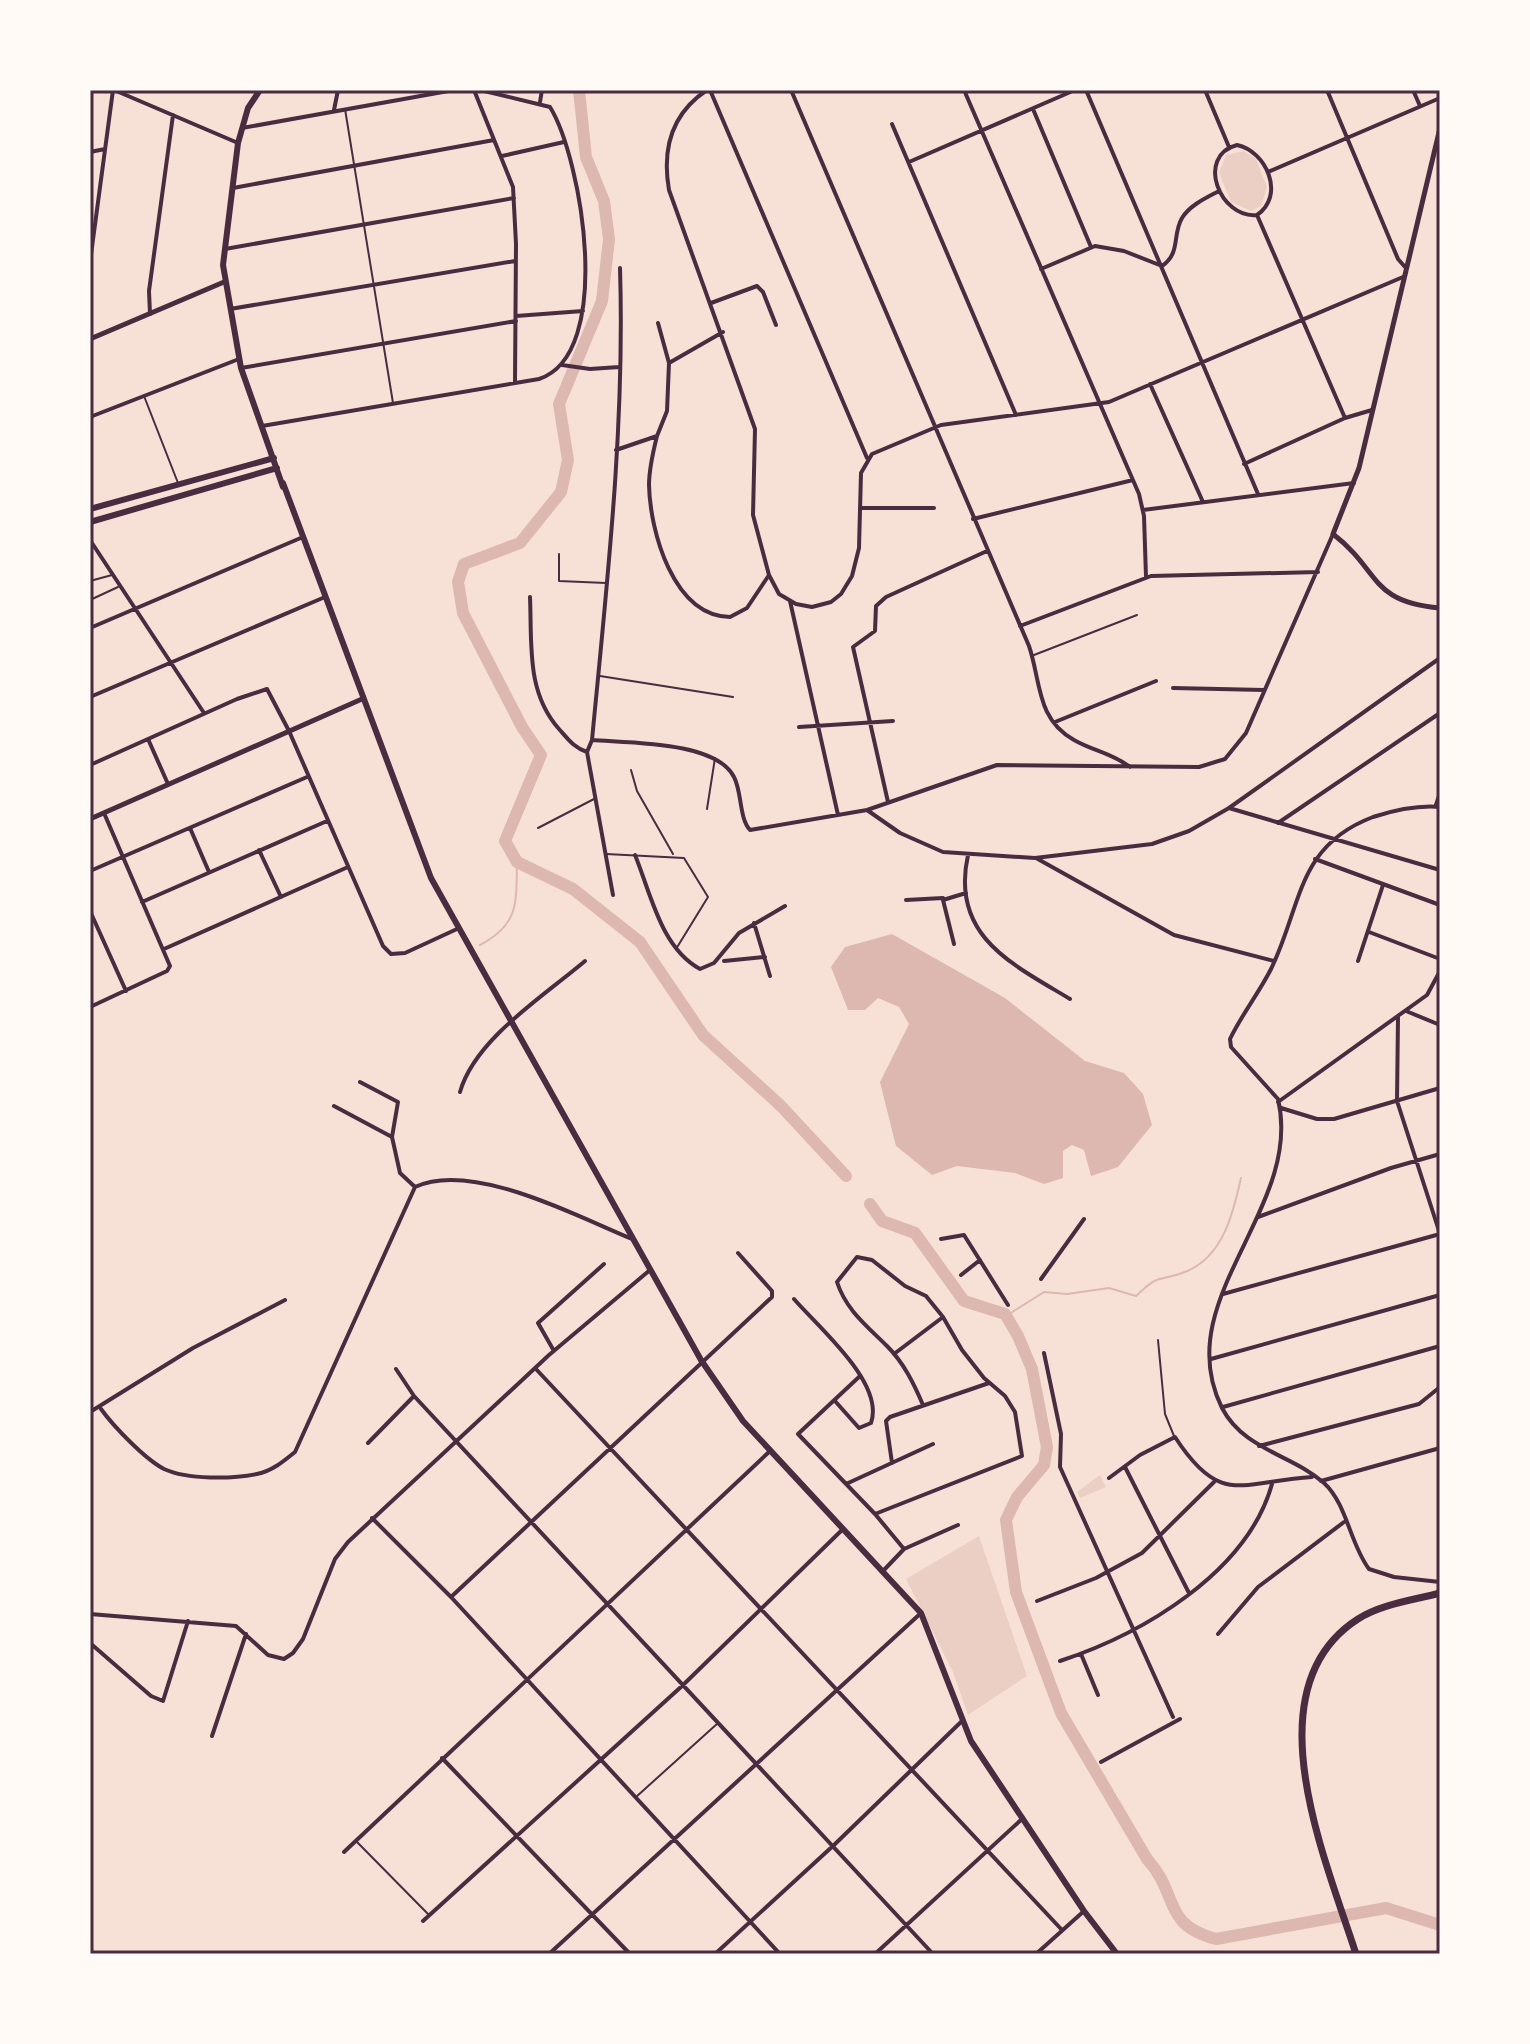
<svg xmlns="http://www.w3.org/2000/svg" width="1530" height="2044" viewBox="0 0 1530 2044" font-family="Commissioner,sans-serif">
	<rect width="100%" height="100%" fill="#f7e1d7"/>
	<path fill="#ebcfc5" d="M 1244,151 L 1256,159 L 1267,187 L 1261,206 L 1251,211 L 1231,202 L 1219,173 L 1226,155 Z
		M 1100,1475 L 1106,1487 L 1080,1498 L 1077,1492 Z
		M 979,1536 L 1027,1676 L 968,1715 L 953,1672 L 906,1579 Z"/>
	<path fill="#dcb8b0" d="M 892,934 L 1005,998 L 1085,1061 L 1124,1073 L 1143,1094 L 1152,1125 L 1118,1167 L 1091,1176 L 1084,1150 L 1072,1145 L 1063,1151 L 1063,1178 L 1044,1184 L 1015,1173 L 957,1166 L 932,1175 L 896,1146 L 880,1082 L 909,1024 L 899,1007 L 878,998 L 865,1010 L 848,1010 L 831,967 L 845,947 Z"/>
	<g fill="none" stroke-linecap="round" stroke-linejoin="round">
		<path stroke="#dcb8b0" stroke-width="2" d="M 480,945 C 520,924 516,902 517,862
			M 1006,1316 L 1044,1292 L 1067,1294 L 1109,1288 L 1136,1296 C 1162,1271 1157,1283 1185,1272 C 1223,1257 1233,1214 1241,1178"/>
		<path stroke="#dcb8b0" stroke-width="12" d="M 579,90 L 586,157 L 604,201 L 609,239 L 602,301 L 559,404 L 568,460 L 561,492 L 520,543 L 464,564 L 458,582 L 463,613 L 522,727 L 541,755 L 505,841 L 517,862 L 573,889 L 640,942 L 703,1035 L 781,1106 L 846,1176
			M 870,1204 L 882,1221 L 915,1233 L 964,1301 L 1005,1314 L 1018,1336 L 1032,1369 L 1047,1447 L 1044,1465 L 1017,1497 L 1006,1520 L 1016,1592 L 1061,1713 L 1147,1859 C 1180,1895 1161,1924 1216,1939 L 1386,1908 L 1440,1925"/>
		<path stroke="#4a2c40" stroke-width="2" d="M 345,109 L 393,403
			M 144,396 L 178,483
			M 559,554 L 559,581 L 606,583
			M 90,581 L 112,575
			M 90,600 L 118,587
			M 1034,655 L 1137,615
			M 600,676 L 733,697
			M 631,770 L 637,791 L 673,854
			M 707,809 L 715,758
			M 538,828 L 594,799
			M 606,854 L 684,858 L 708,897 L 676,949
			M 1158,1340 L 1165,1414 L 1174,1436
			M 636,1797 L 718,1723
			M 357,1842 L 428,1914"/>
		<path stroke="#4a2c40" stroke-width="4" d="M 114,90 L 238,143
			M 474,90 L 513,187 L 516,244 L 515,383
			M 707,90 C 671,114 662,150 669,190 L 755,429 L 753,515 L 769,575 L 779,594 L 796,604 L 812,607 L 831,602 L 841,594 L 852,576 L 859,548 L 861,473 L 872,454 L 941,425 L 1109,402 L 1403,277
			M 710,90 L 867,458
			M 791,90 L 1029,646 C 1041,681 1036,719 1074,740 C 1093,751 1112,753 1130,767
			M 964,90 L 1139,494 L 1144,516 L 1146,577
			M 1086,90 L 1258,494
			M 1205,90 L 1229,147
			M 1327,90 L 1398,259 L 1405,267
			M 1413,90 L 1420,106
			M 540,102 L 542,90
			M 1033,109 L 1091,247
			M 334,110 L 338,90
			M 892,124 L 1016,415
			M 242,128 L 454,90
			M 1237,145 C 1266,151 1286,195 1257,215 C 1220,219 1195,156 1237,145 Z
			M 90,152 L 105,149
			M 502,156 L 564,142
			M 909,162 L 1075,90
			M 1268,172 L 1440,98
			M 233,188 L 494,140
			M 1257,215 L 1345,418
			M 225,249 L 514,198
			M 90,262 L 113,90
			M 1041,269 L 1095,246 L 1124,251 L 1162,266 C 1181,253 1172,235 1182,218 C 1190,205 1206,198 1219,191
			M 711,303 L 757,286 L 763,292 L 776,325
			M 230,309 L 515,261
			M 150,314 L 149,291 L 173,115
			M 516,316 L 583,311
			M 658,323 L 669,363
			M 562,365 L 590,369 L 619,367
			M 241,368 L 516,321
			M 1150,384 L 1203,502
			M 90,417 L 239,359
			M 262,426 L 539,379 C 615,354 582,159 550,107 L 480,90
			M 657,436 C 653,452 649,469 649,485 C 650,531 673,616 730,617 L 747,608 L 769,575
			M 616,450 L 657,436 L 667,411 L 669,363 L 723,332
			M 1244,464 L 1345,418 L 1372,410
			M 860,508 L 934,508
			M 1143,510 L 1354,483
			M 973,519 L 1133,480
			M 90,540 L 204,713
			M 530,597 C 532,644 526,692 559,729 C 568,739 574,748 587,752
			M 790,601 L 838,815
			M 1020,626 L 1151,576 L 1318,572
			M 90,628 L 303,537
			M 1173,688 L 1264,690
			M 90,697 L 325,597
			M 1055,722 L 1156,681
			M 799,727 L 893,721
			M 148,739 L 168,784
			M 592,740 C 628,743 716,741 734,777 C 742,792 739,818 750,830 L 867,810 L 997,765 L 1199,767 L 1225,759 L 1246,733 L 1333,534
			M 587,752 L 592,740 C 607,583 625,426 620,268
			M 587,752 L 613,895
			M 90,765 L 237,699 L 267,689 L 289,731 L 383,946 L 391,954 L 405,953 L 457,929
			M 888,802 L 853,647 L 875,631 L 876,606 L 886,597 L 987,551
			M 1436,805 L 1440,793
			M 1440,807 C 1417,805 1395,810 1373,817 C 1296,846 1302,906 1271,969 C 1259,993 1242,1014 1230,1039 L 1231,1047 L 1278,1099 C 1304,1209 1168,1300 1222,1408 C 1244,1450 1291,1454 1324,1483 C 1347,1504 1350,1544 1369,1569 L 1394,1577 L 1440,1582
			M 1229,808 L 1440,870
			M 867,810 L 900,833 L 943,852 L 1035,858 L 1152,844 L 1189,831 L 1229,808 L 1440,658
			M 1278,823 L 1440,713
			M 190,828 L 209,872
			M 259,850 L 281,897
			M 635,855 C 651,894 661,948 700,969 L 714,963 L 739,933 L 785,906
			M 968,855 C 950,936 1012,964 1070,999
			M 1036,858 L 1174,935 L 1274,961
			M 1315,859 L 1440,905
			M 90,871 L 307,777
			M 906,900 L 943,898
			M 142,902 L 327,821
			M 90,911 L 126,991
			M 754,923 L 770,976
			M 1369,932 L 1440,959
			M 954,944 L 943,900 L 966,893
			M 164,949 L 348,867
			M 724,961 L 765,957
			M 1358,961 L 1383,885
			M 90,1007 L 167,971 L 170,966 L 104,813
			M 1406,1011 L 1440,1025
			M 1398,1017 L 1397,1101 L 1440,1234
			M 360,1082 L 398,1102 L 392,1137
			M 460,1092 C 475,1039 544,996 585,961
			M 1278,1102 L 1427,995 L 1440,971
			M 1281,1108 L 1317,1119 L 1334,1119 L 1440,1088
			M 415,1187 C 472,1160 578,1217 632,1239
			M 1258,1217 L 1391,1168 L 1440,1154
			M 941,1239 L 964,1235 L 1008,1305
			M 961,1275 L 980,1260
			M 1041,1279 L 1084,1219
			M 1223,1294 L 1440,1234
			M 794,1299 C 819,1328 885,1383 871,1423 L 859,1428 L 835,1401
			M 554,1351 L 538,1323 L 604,1264
			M 1044,1353 L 1061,1434 L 1060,1467 L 1173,1717
			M 894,1354 L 943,1317
			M 1211,1359 L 1440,1295
			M 535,1368 L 1062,1930
			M 860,1376 L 798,1434 L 875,1514 L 904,1549
			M 414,1396 L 933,1954
			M 1223,1407 L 1440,1346
			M 101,1409 C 114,1427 145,1459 164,1469 C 188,1480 232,1479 257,1474 C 272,1471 284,1461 295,1452 L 415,1187 L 400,1173 L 392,1137 L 334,1106
			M 90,1412 L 193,1348 L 285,1300
			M 368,1443 L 414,1396 L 396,1369
			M 1259,1446 L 1419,1404 L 1440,1387
			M 892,1463 L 886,1421 L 890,1417 L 989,1383
			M 1125,1467 L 1189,1593
			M 1109,1478 L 1140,1455 L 1175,1437 C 1221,1508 1242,1481 1312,1477
			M 1321,1481 L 1440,1448
			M 846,1484 L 933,1444
			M 875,1514 L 1022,1456 L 1015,1412 L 1005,1396 L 984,1378 L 962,1350 L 943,1317 L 926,1296 L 905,1286 L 872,1260 L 857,1257 L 837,1282 C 846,1310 867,1326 887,1346 C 904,1363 914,1384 923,1405
			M 372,1518 L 451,1597 L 780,1954
			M 883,1571 L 904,1549 L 958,1525
			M 451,1597 L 772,1297 L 772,1291 L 738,1253
			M 1037,1601 L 1096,1578 L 1142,1553 L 1214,1482
			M 90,1614 L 236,1626 L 268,1655 L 284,1659 L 293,1653 L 303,1639 L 335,1559 L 348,1542 L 549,1355 L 650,1270
			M 1218,1634 L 1258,1587 L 1344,1522
			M 90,1643 L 151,1696 L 163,1701 L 188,1621
			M 1081,1654 L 1098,1695
			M 1060,1661 C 1142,1634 1247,1573 1272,1484
			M 212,1736 L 246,1634
			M 442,1758 L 630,1954
			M 1101,1762 L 1180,1719
			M 344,1852 L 770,1451
			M 423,1921 L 682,1686 L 842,1530
			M 549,1954 L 921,1613
			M 715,1954 L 834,1845 L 962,1721
			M 875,1954 L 1023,1818
			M 1036,1954 L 1084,1911"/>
		<path stroke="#4a2c40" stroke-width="5" d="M 1440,128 L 1359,468 L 1333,534 C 1381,571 1369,602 1440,608
			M 90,339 L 224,282
			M 90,819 L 362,699"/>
		<path stroke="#4a2c40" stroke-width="6" d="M 260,90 L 248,108 L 238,143 L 223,265 L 241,368 L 283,487
			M 283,483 L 431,878 L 701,1360 L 743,1421 L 921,1613 L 971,1741 L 1084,1911 L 1117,1954
			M 90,509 L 274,458
			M 90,522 L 277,468"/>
		<path stroke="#4a2c40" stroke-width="7" d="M 1356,1954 C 1326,1860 1250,1688 1358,1619 C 1381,1604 1414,1600 1440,1593"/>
	</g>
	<rect width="1530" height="2044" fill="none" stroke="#fffaf5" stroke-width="184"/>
	<rect x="92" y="92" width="1346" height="1860" fill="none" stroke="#4a2c40" stroke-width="3"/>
</svg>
